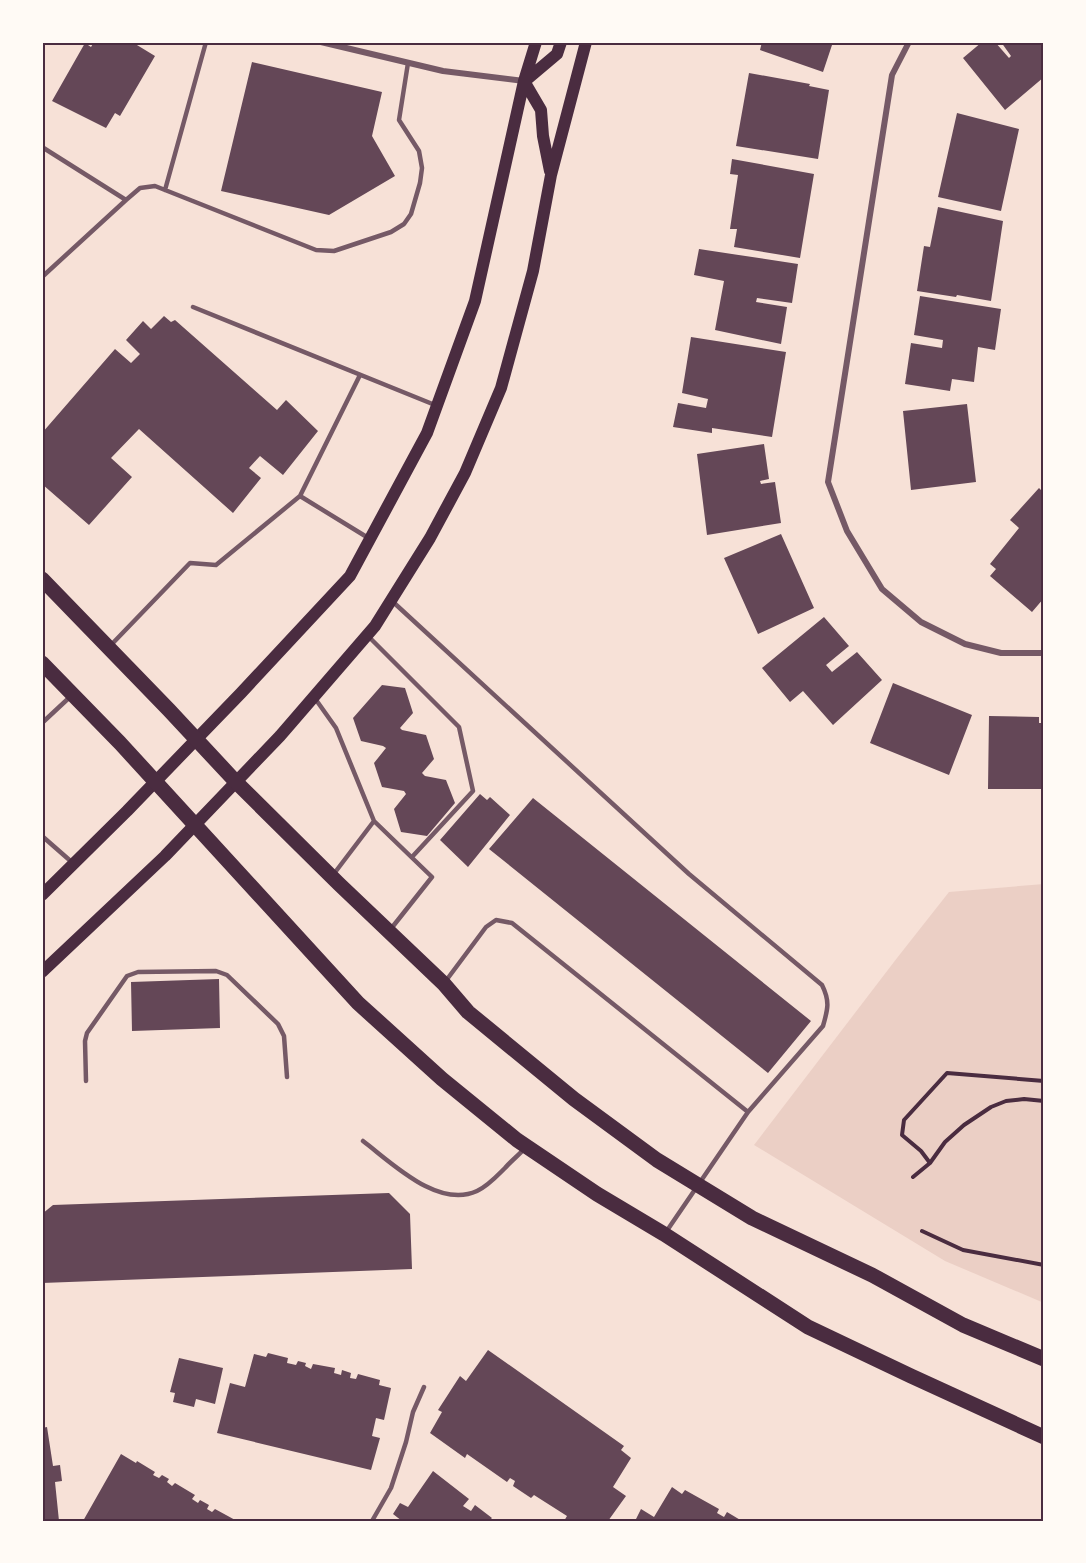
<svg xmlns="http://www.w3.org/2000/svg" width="1086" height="1563" viewBox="0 0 1086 1563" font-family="'Roboto Condensed',sans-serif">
	<rect width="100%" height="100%" fill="#f7e1d7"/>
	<path fill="#ebcfc5" d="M 1044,884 L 1044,1303 L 945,1261 L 754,1145 L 897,958 L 949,892 Z"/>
	<path fill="#644757" d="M 94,42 L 132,42 L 155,56 L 120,116 L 115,113 L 106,128 L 52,101 L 85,43 L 91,47 Z
		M 762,42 L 833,42 L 823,72 L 760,50 Z
		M 982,42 L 995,42 L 1009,58 L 1011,56 L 1001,42 L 1044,42 L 1044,77 L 1005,110 L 963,58 Z
		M 252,62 L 382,92 L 372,136 L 395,176 L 329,215 L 221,191 Z
		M 749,73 L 810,84 L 809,86 L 829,90 L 818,159 L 736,146 Z
		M 957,113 L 1019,129 L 1001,211 L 938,197 Z
		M 732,159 L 814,174 L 800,258 L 734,247 L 737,229 L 730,229 L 738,175 L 730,174 Z
		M 938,207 L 1003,221 L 991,301 L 957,295 L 956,297 L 917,291 L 924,246 L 930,247 Z
		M 699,249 L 798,264 L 792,303 L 757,298 L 756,302 L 787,307 L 781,344 L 715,330 L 724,281 L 694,275 Z
		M 920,296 L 1001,309 L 995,350 L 978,347 L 974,382 L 952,379 L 950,391 L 905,384 L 911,343 L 942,348 L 943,340 L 914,335 Z
		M 164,316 L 171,322 L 175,320 L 277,410 L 286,400 L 318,431 L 283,475 L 260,456 L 249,468 L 261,478 L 233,513 L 139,429 L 111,458 L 132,477 L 89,525 L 42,484 L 42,433 L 115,349 L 131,363 L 140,354 L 126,340 L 143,321 L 151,329 Z
		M 691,337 L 786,352 L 772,437 L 712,428 L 712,433 L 673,427 L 678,403 L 706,408 L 708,399 L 682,393 Z
		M 967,404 L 976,482 L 911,490 L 903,411 Z
		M 764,444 L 769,479 L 760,481 L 761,484 L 775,482 L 781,523 L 707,535 L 697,454 Z
		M 1039,488 L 1044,493 L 1044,598 L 1032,612 L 990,576 L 996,569 L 990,564 L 1019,528 L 1010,520 Z
		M 781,534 L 814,608 L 758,634 L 724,558 Z
		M 824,617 L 849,646 L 826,665 L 832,672 L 857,652 L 882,680 L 833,725 L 803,691 L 790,702 L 762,668 Z
		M 893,683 L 972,715 L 949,775 L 870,743 Z
		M 382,685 L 405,688 L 413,713 L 400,728 L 402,730 L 426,735 L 434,759 L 422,773 L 425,776 L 446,780 L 455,803 L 427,836 L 401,832 L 394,809 L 406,794 L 404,791 L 382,787 L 374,763 L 386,748 L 383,746 L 361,741 L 353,718 Z
		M 989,716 L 1039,717 L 1039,723 L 1044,723 L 1044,789 L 988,789 Z
		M 480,794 L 487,800 L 490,797 L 510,815 L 468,867 L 440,840 Z
		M 533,798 L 811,1021 L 768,1073 L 489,849 Z
		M 219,979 L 220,1028 L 132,1031 L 131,982 Z
		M 389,1193 L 410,1214 L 412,1269 L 42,1283 L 42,1214 L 53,1205 Z
		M 488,1350 L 624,1446 L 621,1450 L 631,1458 L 613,1487 L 626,1496 L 608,1521 L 564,1521 L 567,1516 L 534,1495 L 531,1498 L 513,1486 L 515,1481 L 510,1478 L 507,1482 L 467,1454 L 465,1458 L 430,1433 L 442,1412 L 438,1410 L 460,1376 L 466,1381 Z
		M 268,1353 L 288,1358 L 287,1363 L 296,1365 L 298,1361 L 306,1363 L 305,1366 L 311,1369 L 313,1364 L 335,1368 L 334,1373 L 341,1375 L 342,1370 L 351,1373 L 350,1378 L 356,1379 L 358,1374 L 380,1380 L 379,1385 L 391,1388 L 384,1420 L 376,1418 L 372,1436 L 380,1438 L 371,1470 L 217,1433 L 230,1383 L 245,1387 L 254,1354 L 266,1357 Z
		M 179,1358 L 223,1368 L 215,1404 L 196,1399 L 194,1407 L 173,1402 L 175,1393 L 170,1392 Z
		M 47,1427 L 53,1466 L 60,1465 L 62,1481 L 55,1482 L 59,1521 L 42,1521 L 42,1428 Z
		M 121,1454 L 136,1463 L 137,1461 L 155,1472 L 153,1475 L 159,1478 L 162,1475 L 169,1479 L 167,1482 L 172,1486 L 175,1483 L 195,1495 L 192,1499 L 198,1503 L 200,1500 L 209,1505 L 207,1509 L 212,1512 L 215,1509 L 237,1521 L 83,1521 Z
		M 433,1471 L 469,1499 L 463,1506 L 471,1511 L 475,1505 L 492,1518 L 489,1521 L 402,1521 L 393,1514 L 400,1503 L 408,1507 Z
		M 672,1487 L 682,1494 L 685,1490 L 719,1509 L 717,1513 L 724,1517 L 727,1512 L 742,1521 L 635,1521 L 641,1509 L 654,1517 Z"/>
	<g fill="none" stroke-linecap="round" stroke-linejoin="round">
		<path stroke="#4a2c40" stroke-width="4" d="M 930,1163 L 921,1151 L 902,1135 L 904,1120 L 947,1073 L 1044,1081
			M 913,1177 L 930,1163 L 945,1142 L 964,1125 L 991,1107 L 1006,1101 L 1024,1099 L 1044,1101
			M 922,1231 L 963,1250 L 1044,1265"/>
		<path stroke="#755966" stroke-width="4.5" d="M 42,147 L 126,200
			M 165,190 L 206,42
			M 42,277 L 126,200 L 140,188 L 155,186 L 316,250 L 334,251 L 391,232 L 404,224 L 411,214 L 420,183 L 422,168 L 419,151 L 399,120 L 408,63
			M 193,307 L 435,405
			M 300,496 L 360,375
			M 392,601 L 689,874 L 822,985 C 830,1001 828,1009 823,1026 L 748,1112 L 666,1232
			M 369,637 L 459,727 L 473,791 L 412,857
			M 111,645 L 190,563 L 216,565 L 300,496 L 370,539
			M 314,697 L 336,728 L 374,821 L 333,875
			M 42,723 L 71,696
			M 374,821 L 432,877 L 390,930
			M 42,836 L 74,864
			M 445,982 L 486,927 L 496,920 L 512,923 L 748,1112
			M 86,1081 L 85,1041 L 87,1033 L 127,976 L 138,972 L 216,971 L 227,975 L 278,1024 L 284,1036 L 287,1077
			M 363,1141 C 392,1163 438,1209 477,1191 C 488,1186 497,1176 505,1168 C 511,1161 519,1155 525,1148
			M 372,1521 L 391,1488 L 406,1442 L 413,1412 L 424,1387"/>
		<path stroke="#755966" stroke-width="6" d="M 321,42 L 443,71 L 524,81
			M 909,42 L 892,75 L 828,482 L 847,531 L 882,589 L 921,622 L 965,644 L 1001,653 L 1044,653"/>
		<path stroke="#4a2c40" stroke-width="12" d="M 524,81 L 541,110 L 543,136 L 550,171
			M 525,81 L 557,54 L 561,42
			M 42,895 L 127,811 L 241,693 L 350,576 L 427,433 L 475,301 L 524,81 L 536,42
			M 42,972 L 165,856 L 280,736 L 375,626 L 430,538 L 465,473 L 501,388 L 533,271 L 551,175 L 586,42"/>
		<path stroke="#4a2c40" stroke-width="15" d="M 42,579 L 169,710 L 236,782 L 339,884 L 444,984 L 468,1012 L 574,1099 L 657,1160 L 752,1218 L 872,1275 L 963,1325 L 1044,1359
			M 42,663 L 120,743 L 358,1003 L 442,1079 L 517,1140 L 597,1194 L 664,1234 L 808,1327 L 911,1376 L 1044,1437"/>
	</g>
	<rect width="1086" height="1563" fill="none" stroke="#fffaf5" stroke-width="87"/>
	<rect x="44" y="44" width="998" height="1476" fill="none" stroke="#4a2c40" stroke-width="2"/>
</svg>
